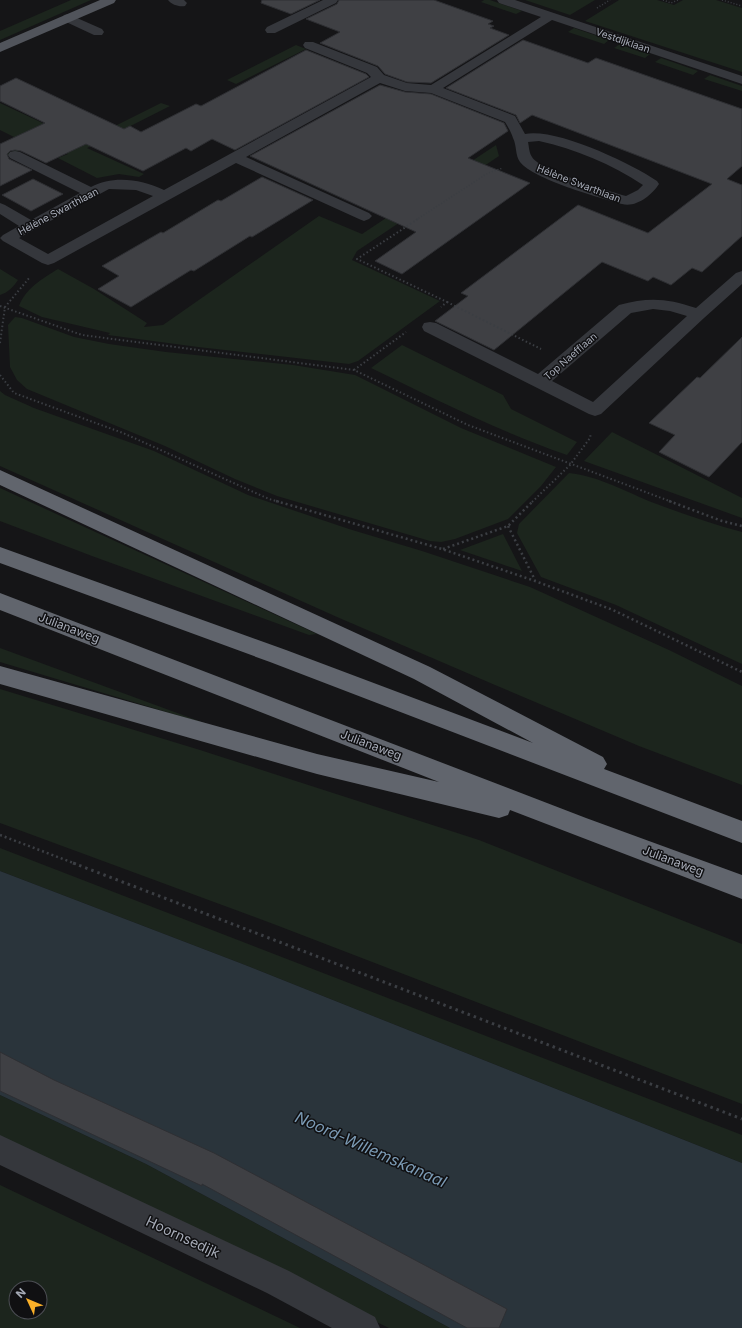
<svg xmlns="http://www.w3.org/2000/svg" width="742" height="1328" viewBox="0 0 742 1328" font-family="Inter,sans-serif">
	<rect width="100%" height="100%" fill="#151517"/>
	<path fill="#1c251d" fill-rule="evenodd" d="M 71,0 L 91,0 L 0,40 L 0,31 Z
		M 484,0 L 490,0 L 522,11 L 516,14 L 481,2 Z
		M 525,0 L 595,0 L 570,15 Z
		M 619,0 L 657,0 L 674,5 L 683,0 L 716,0 L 742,8 L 742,72 L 585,21 Z
		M 574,28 L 609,40 L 604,44 L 568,32 Z
		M 620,44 L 650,54 L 645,58 L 614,48 Z
		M 296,45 L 306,49 L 236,84 L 227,80 Z
		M 661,58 L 698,71 L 693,75 L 655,62 Z
		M 710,75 L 742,86 L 742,91 L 704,79 Z
		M 0,103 L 83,142 L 161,103 L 170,106 L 87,148 L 144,174 L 139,177 L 119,174 L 97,178 L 58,158 L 68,154 L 61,150 L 31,145 L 0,160 L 0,149 L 9,153 L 28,144 L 0,130 Z
		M 496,145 L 499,156 L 357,251 L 352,260 L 440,301 L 358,361 L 349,364 L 198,347 L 108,335 L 110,333 L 42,317 L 19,306 C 26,288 42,279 58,269 L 94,289 L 147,323 L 144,327 L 163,325 L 319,216 L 362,234 Z
		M 0,269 L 18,280 C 13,287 9,292 0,295 Z
		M 15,317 L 22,318 L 74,337 L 109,344 L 166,352 L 293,365 L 355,375 L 461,428 L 556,467 L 541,486 L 508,519 L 455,539 L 441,542 L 430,541 L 277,496 L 235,479 L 165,446 L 27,389 L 17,380 L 10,367 L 8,325 Z
		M 402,345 L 503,395 L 511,409 L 577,442 L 567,455 C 498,431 437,400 371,368 Z
		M 0,391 L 5,395 L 34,408 L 154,451 L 248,495 L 349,529 L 422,551 L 530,587 L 669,650 L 742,686 L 742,785 L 639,746 L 495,685 L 337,617 L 0,466 Z
		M 612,432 L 742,498 L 742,518 L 584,461 Z
		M 569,473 C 599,476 626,492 654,503 C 683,514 712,524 742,532 L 742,664 L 616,605 L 541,577 L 517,533 L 519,524 Z
		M 0,488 L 317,634 L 309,635 L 92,556 L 0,521 Z
		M 503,534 L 522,571 L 460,550 Z
		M 0,648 L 210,725 L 0,662 Z
		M 0,689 L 200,750 L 479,840 L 742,944 L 742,1104 L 276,925 L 0,823 Z
		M 0,848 L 742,1135 L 742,1163 L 240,963 L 0,871 Z
		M 0,1095 L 146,1164 L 450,1328 L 389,1328 L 0,1140 Z
		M 0,1185 L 300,1328 L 0,1328 ZM 16,1288 L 40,1288 L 40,1312 L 16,1312 Z"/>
	<path fill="#2a343b" d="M 0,871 L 240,963 L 742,1163 L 742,1328 L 450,1328 L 146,1164 L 0,1095 Z"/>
	<path fill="#3f4044" stroke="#2e2f33" d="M 262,0 L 320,0 L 291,14 L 261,3 Z
		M 339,0 L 434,0 L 493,21 L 488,24 L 494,26 L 490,28 L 509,35 L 431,83 L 407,82 L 385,74 L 378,66 L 320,43 L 340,32 L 306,19 L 337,4 Z
		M 523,40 L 588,63 L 596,58 L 742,109 L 742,166 L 727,179 L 742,185 L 742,236 L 702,272 L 692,268 L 671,285 L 653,277 L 648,281 L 602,262 L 494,350 L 435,321 L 468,296 L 461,293 L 578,205 L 648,233 L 712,184 L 532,115 L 520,123 L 516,115 L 446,88 Z
		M 306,50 L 366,74 L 369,77 L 235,150 L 212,139 L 191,151 L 186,148 L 143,171 L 86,144 L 46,163 L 21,151 L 15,150 L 10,151 L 7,154 L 9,159 L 32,170 L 0,186 L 0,144 L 45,123 L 0,101 L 0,86 L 16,78 L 124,129 L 130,126 L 141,132 L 196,104 L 201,106 Z
		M 380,85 L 405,92 L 431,94 L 504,123 L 508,131 L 468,158 L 530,183 L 402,274 L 375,261 L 416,232 L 250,156 Z
		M 262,177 L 313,200 L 252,237 L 250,236 L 194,271 L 191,270 L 131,307 L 98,289 L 119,276 L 102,266 L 161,232 L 163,233 L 218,200 L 221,201 Z
		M 33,179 L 63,194 L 31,211 L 2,195 Z
		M 742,337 L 742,442 L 709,477 L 659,452 L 675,435 L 649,423 L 697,377 L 700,378 Z
		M 0,1052 L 54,1080 L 214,1153 L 507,1309 L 499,1328 L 467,1328 L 202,1184 L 202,1186 L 0,1091 Z"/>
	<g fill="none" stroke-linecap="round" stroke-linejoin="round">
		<path stroke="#3b3e43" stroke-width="1.5" stroke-dasharray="1 2" stroke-linecap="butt" d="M 663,0 L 671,3 L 678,0
			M 722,0 L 742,6
			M 597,8 L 610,0
			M 416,220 L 488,173 L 503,168"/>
		<path stroke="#3b3e43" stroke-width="2" stroke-dasharray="1.5 2.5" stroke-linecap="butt" d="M 418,219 L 357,259 L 447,302 L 441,307
			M 447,302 L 541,349
			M 0,306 L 82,335 L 354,370 L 468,425 L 672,502
			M 0,343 L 5,307 L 30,277
			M 354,370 L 406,332
			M 0,375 L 14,393 L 123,433 L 269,499 L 280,502
			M 532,502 L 570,465 L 590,438 L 591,433"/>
		<path stroke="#3b3e43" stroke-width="2.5" stroke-dasharray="2 3" stroke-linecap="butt" d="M 276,501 L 442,549 L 535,581 L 613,610 L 742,672
			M 669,501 L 722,521 L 742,526
			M 508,526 L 535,580
			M 443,549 L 508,526 L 533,501
			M 0,835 L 76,864"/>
		<path stroke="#3b3e43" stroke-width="3" stroke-dasharray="2.5 4" stroke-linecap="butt" d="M 73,863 L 742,1119"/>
		<path fill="#35373c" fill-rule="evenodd" d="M 168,0 L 184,0 L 187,3 L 185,6 C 179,7 172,5 168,0 Z
			M 323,0 L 338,0 L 336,3 L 275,33 L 267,33 L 265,30 L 267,27 Z
			M 497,0 L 515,0 L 742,76 L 742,84 L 552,20 L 443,88 L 515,116 L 525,134 C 557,128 630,163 657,181 L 659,184 C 652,195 636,208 622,204 C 600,198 533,179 520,162 C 515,155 517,146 513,138 C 511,132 508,127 505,122 L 431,93 L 405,91 L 380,83 L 246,157 L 369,213 L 372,216 L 369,219 L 364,221 L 359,219 L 236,163 L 54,263 L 48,265 L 42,263 L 3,241 L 0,238 L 3,235 L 19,226 L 0,214 L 0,203 L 5,205 L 31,220 L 80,193 L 10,158 L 8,155 L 10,152 L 15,151 L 20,152 L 91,187 C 113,175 141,179 164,190 L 371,77 L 367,73 L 305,48 L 303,45 L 305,42 L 313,42 L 377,67 L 384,75 L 407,83 L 431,85 L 541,17 L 499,3 ZM 539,141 C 575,149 612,164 643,185 L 638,190 L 626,196 C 609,191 539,170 532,157 C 529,153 529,146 528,142 ZM 109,189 L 136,190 L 153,196 L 48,254 L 19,238 Z
			M 68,14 L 102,29 L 104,32 L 102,35 L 94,35 L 64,21 L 62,18 L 64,15 Z
			M 742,271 L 742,284 L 704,318 L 601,414 L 595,416 L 589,414 L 424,331 L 422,327 L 424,323 L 430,322 L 436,323 L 538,374 L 619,305 C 648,297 667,298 696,308 L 736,273 ZM 653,309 L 670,311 L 687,316 L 593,402 L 552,381 L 631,313 Z
			M 0,1135 L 289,1271 L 375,1317 L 380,1328 L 332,1328 L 267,1293 L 0,1165 Z"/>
		<path fill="#51545b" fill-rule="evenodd" d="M 100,0 L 116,0 L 114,3 L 0,52 L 0,43 Z"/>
		<path fill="#61656d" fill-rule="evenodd" d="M 0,470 L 430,667 L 603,757 L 607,764 L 604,769 L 742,821 L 742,843 L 270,662 L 0,563 L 0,547 L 286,650 L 533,743 L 414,679 L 0,485 Z
			M 0,593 L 586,818 L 742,875 L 742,899 L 510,810 L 508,815 L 499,818 L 317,774 L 0,684 L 0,666 L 317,754 L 439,782 L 0,610 Z"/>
	</g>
	<g text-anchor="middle" stroke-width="3" stroke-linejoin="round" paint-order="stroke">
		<g font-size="10" fill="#a6abb7" stroke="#101012">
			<text transform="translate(623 40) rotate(19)" y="4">Vestdijklaan</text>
			<text transform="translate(579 183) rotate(21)" y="4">Hélène Swarthlaan</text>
			<text transform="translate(58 211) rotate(-28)" y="4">Hélène Swarthlaan</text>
			<text transform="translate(570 356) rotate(-41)" y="4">Top Naefflaan</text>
		</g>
		<g font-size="12" fill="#a6abb7" stroke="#101012">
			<text transform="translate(69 628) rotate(21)" y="4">Julianaweg</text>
			<text transform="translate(371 745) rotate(21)" y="4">Julianaweg</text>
			<text transform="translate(673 861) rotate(21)" y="4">Julianaweg</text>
		</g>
		<g font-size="14" fill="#a6abb7" stroke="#101012">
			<text transform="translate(183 1237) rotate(25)" y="5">Hoornsedijk</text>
		</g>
		<g font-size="16" font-style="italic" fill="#7b9ab4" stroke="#101012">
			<text transform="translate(371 1149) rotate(24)" y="6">Noord-Willemskanaal</text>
		</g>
	</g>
	<g transform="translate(28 1300) rotate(314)"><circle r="19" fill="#101012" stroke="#4c4e54"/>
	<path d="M0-3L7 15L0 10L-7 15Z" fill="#fab029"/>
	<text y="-6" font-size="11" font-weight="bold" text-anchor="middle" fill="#a6abb7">N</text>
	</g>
</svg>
